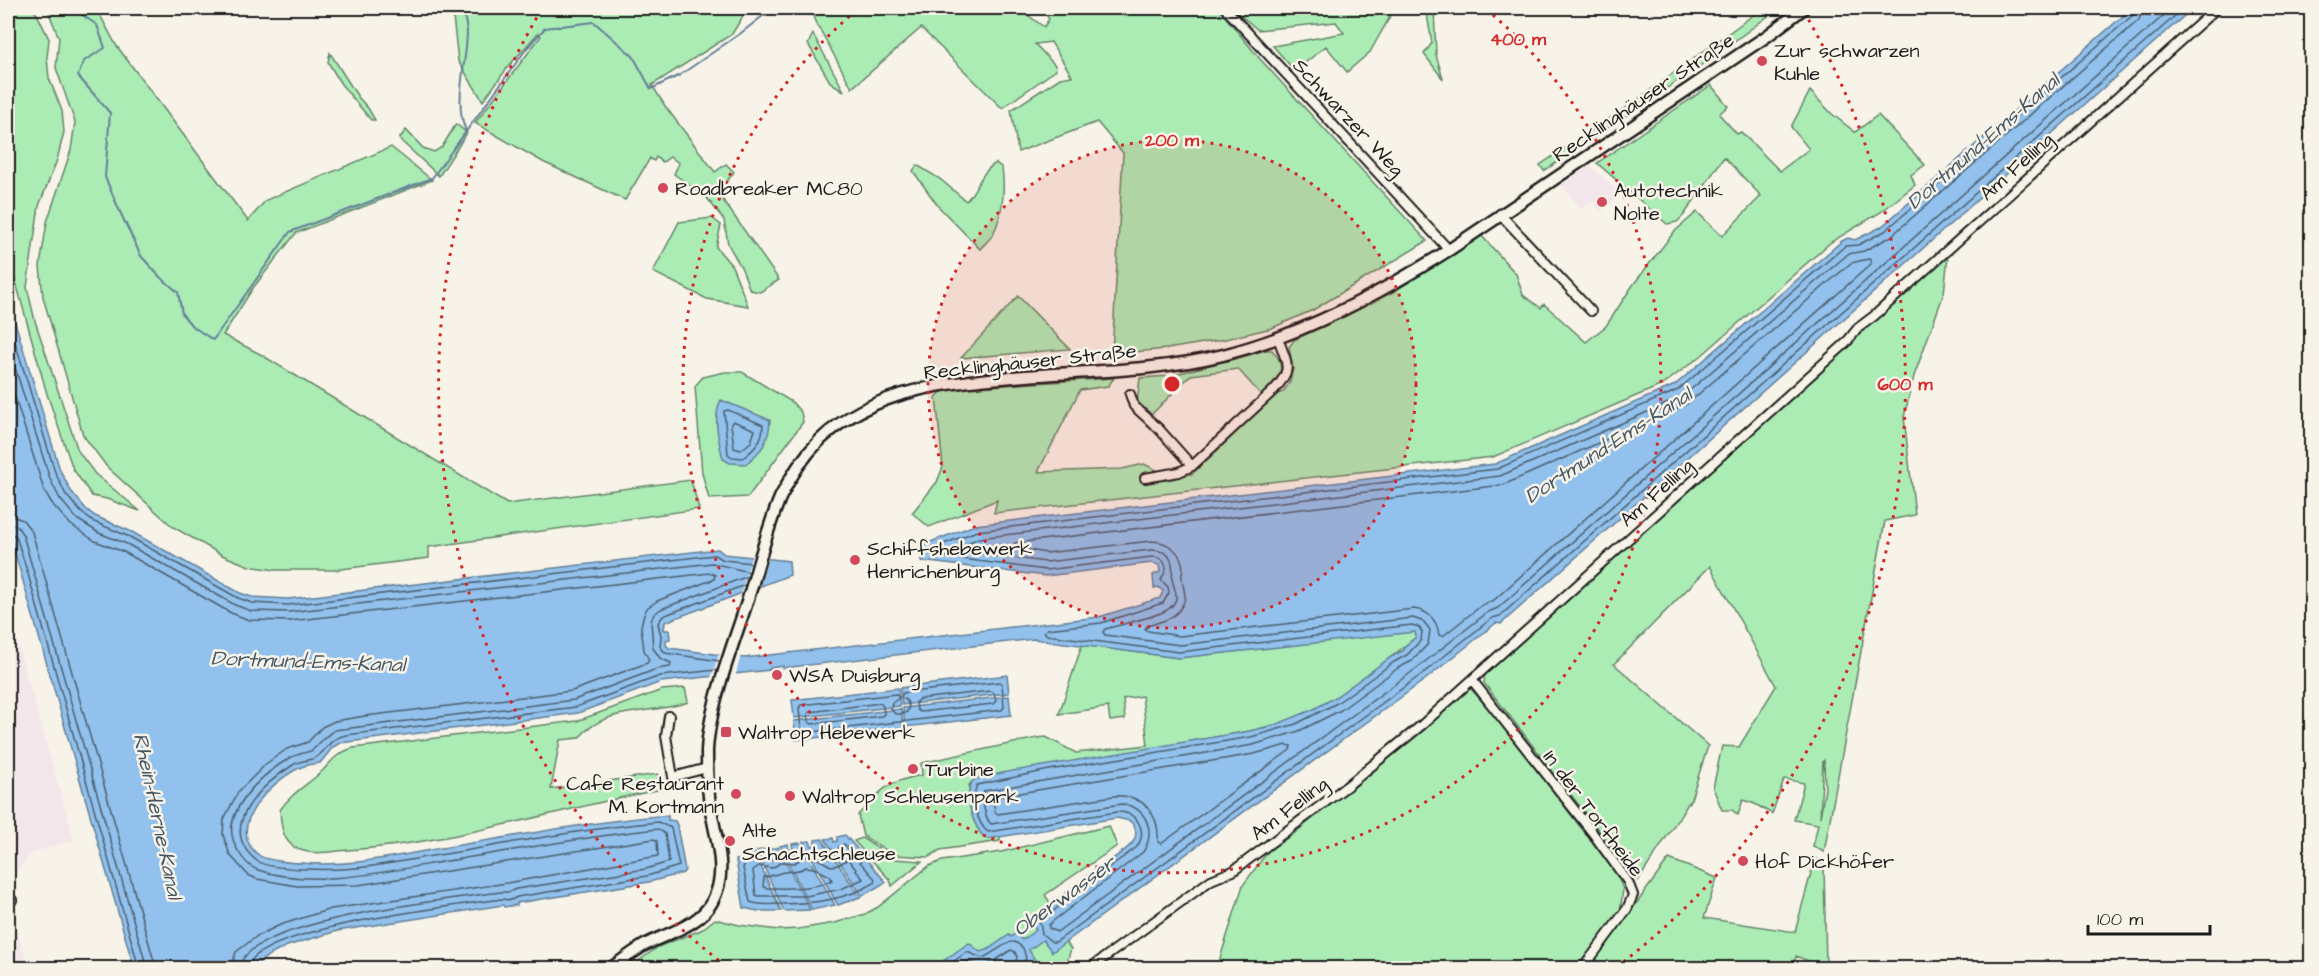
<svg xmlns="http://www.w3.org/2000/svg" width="2319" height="976" viewBox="0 0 2319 976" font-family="'Architects Daughter',sans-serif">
	<rect width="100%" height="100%" fill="#f7f3e8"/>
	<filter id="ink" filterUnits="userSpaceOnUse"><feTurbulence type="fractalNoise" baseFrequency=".0167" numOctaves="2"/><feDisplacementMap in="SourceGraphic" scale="12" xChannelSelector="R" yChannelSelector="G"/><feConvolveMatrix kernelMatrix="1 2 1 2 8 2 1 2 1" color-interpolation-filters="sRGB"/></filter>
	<g filter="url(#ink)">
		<path fill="#f3e6eb" d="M 1590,166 L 1622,194 L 1601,212 L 1592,201 L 1581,209 L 1561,184 Z
			M 8,610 L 74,840 L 32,853 L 8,883 Z
			M 8,905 L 29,968 L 8,968 Z"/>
		<path fill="#abecb5" stroke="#648468" stroke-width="1.5" fill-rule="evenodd" d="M 8,8 L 31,8 L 37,14 L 49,39 L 47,58 L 49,78 L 62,111 L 64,132 L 57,160 L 39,206 L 27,287 L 35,321 L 78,451 L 95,474 L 140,511 L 107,499 L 92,496 L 73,469 L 47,394 L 8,254 Z
			M 47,8 L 93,8 L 100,15 L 116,45 L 248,221 L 266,200 L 391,147 L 432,180 L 296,233 L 253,288 L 223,335 L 260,354 L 507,504 L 691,480 L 699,509 L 429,547 L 429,558 L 333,570 L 275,570 L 249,566 L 222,555 L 173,527 L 107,467 L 83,435 L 43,297 L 40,266 L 47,222 L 71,150 L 75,122 L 56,68 L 59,38 Z
			M 452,8 L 748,8 L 732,34 L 652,85 L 665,106 L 715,172 L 726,164 L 734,172 L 718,193 L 779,280 L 760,292 L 750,290 L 742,269 L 728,244 L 724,220 L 707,198 L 674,174 L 679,163 L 670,157 L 663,162 L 656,157 L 654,161 L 650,158 L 625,200 L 543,162 L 475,123 L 541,36 L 538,33 L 508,67 L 483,101 L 458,61 Z
			M 811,8 L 1018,8 L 1044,27 L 1049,19 L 1042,8 L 1434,8 L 1436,55 L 1443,79 L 1424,54 L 1432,43 L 1426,9 L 1392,13 L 1370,52 L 1347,72 L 1326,46 L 1295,71 L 1273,46 L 1344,33 L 1336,22 L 1258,30 L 1237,12 L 1223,14 L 1260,59 L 1427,241 L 1313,310 L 1272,328 L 1221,340 L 1167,349 L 1112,354 L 1123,153 L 1097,122 L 1018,152 L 1011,110 L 1060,78 L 1072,76 L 1051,42 L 1035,44 L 1055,65 L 1056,70 L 1002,108 L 921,28 L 852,88 L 817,24 Z
			M 1763,8 L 1779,8 L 1713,57 L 1544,171 L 1540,165 L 1631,104 Z
			M 813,34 L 844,91 L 830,82 L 808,44 Z
			M 330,53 L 358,97 L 368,108 L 375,120 L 371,120 L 341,84 L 328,62 Z
			M 1711,85 L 1728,106 L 1719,114 L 1737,134 L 1741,132 L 1780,171 L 1809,149 L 1791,127 L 1810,91 L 1832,114 L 1855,132 L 1878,115 L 1925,165 L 1911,175 L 1915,185 L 1881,212 L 1831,242 L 1701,356 L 1662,385 L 1493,457 L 994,513 L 997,500 L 929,527 L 912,513 L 937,482 L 943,467 L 936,397 L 945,389 L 1114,378 L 1108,386 L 1080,390 L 1038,472 L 1122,469 L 1144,464 L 1161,472 L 1166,478 L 1192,474 L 1277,394 L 1283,392 L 1290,382 L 1293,369 L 1289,347 L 1294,340 L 1395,291 L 1481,235 L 1516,274 L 1523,295 L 1541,308 L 1544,304 L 1586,342 L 1606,326 L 1633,285 L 1674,232 L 1697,212 L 1722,236 L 1761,196 L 1724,157 L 1684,215 L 1677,222 L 1667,224 L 1597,163 Z
			M 456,124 L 467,133 L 439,176 L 399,139 L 406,130 L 423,148 L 434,152 L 442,147 Z
			M 996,163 L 1002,168 C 1005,189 1003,215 993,234 C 990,240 984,244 980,249 L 938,206 L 913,171 L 917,165 L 940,179 L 966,201 C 978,189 980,172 996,163 Z
			M 712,218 L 721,225 L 716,247 L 732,266 L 748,306 L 707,299 L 653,272 L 679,222 Z
			M 1948,256 L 1944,293 L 1914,376 L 1904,417 L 1915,515 L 1885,521 L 1824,852 L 1813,846 L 1818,824 L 1794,820 L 1804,783 L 1784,779 L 1772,814 L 1755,804 L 1743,800 L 1738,815 L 1732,810 L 1722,810 L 1713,788 L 1722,746 L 1739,747 L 1776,686 L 1710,566 L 1614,664 L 1708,746 L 1691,799 L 1638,881 L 1484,683 L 1485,672 L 1752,433 L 1941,259 ZM 1824,760 L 1825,789 L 1820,817 L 1823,761 Z
			M 1018,296 L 1070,349 L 961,358 Z
			M 1266,350 L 1272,350 C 1291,370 1275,381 1261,395 L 1238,369 L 1191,375 L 1150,416 L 1137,403 L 1140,378 L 1169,376 Z
			M 725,372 L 742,372 L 792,402 L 801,412 L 803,422 L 748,497 L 709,499 L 702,473 L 695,386 L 703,377 Z
			M 1413,631 L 1417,634 L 1416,637 C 1384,663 1349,692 1311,711 C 1292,721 1271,726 1250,731 L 975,779 L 969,785 C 971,810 969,822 988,839 L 1000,837 L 1000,841 L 940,850 L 929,857 L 894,855 L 863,836 L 858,815 C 882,789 886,782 922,775 L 921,763 L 1037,738 L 1046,737 L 1076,753 L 1148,745 L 1142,696 L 1123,699 L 1125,719 L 1110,721 L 1108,707 L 1059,714 L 1082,645 L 1179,658 Z
			M 685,688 L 688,702 C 653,715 605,705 579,738 L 560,740 L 551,789 L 658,774 L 663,789 C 558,809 455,843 348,850 C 332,851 314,856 298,849 C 282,842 281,825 280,810 C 291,794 304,787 319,774 C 333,761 333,755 353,748 L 577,721 L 662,690 Z
			M 1470,688 L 1490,710 L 1616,873 L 1623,889 L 1620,913 L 1577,968 L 1217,968 L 1243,885 L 1269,850 L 1295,833 Z
			M 1109,826 L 1117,846 L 1045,895 L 1051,904 L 1043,910 L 1071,949 L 1065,968 L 640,968 L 636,963 L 658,947 L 701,930 L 715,919 L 739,925 L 779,930 L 798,929 L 835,923 L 865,914 L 878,907 L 929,866 L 942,861 L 1001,852 Z
			M 862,838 L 894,859 L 922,861 L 892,886 L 890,880 L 854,841 Z
			M 1815,858 L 1824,865 L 1826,968 L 1812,968 L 1811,962 L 1796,956 L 1793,968 L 1589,968 L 1669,859 L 1717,878 L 1704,918 L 1795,932 Z"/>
		<path fill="#91c1ec" stroke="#627f99" stroke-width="1.5" d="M 2132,8 L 2193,8 L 1501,624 L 1496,623 L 1426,679 L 1052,952 L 1043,940 L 1029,950 L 1035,960 L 1024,968 L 933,968 L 969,943 L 980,952 L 987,950 L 1009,935 L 1011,937 L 1016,933 L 1022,940 L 1036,930 L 1031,923 C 1050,905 1071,888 1092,872 C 1103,865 1126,852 1133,842 C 1138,835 1136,827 1130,821 L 1117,818 L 987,839 C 973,831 961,790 975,779 L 1007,772 L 1250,731 L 1275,725 L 1312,710 L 1334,698 L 1391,657 L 1404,650 L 1404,647 L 1416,637 L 1415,632 L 1179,658 L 1034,639 L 783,668 L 783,666 L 770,668 L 770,670 L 661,682 L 578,713 L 340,743 L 333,747 L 320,763 C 316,764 311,764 307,765 C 277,774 220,828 260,856 C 266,860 292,863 301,863 C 346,867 392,857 436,849 C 510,837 584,823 658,816 L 668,816 L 668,820 L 675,821 L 677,825 L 685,870 L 683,873 L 649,882 L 517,903 L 517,905 L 504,907 L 503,905 L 337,931 L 287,946 L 268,956 L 251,968 L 134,968 L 8,529 L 8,299 L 60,470 L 71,491 L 86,509 L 95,516 L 132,532 L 240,593 L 252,597 L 288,599 L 718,549 L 724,554 L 789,561 L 790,575 L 665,622 L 664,630 L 669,630 L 670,639 L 666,640 L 666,645 L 669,648 L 744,658 L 1099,617 L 1160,598 L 1163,591 L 1158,587 L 1154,588 L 1153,575 L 1160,572 L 1159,565 L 1152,563 L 1046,576 L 921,561 L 920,546 L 975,525 L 1495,464 L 1675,385 L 1842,241 L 1848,238 L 1855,240 L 1881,227 Z
			M 721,400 L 770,420 C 769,443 762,450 746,464 L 730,463 L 723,459 C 719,442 712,417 721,400 Z
			M 1007,675 L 1009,693 L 902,705 L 900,688 Z
			M 898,688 L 900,706 L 794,718 L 792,700 Z
			M 1009,696 L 1011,715 L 905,727 L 903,708 Z
			M 901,709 L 903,728 L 796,740 L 794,721 Z
			M 845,835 L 886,882 L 862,896 L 825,839 L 833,838 L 834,842 L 837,841 L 837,837 Z
			M 822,839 L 860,897 L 838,905 L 803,842 L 810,841 L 812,846 L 815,845 L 815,840 Z
			M 800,843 L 835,905 L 812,910 L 780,846 L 788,844 L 789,850 L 793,849 L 792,844 Z
			M 778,847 L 810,910 L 784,911 L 757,851 L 766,849 L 768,855 L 771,855 L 770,849 Z
			M 755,853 L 781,911 L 758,911 L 744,908 L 736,860 L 748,858 L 748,854 Z"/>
		<path fill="#f7f3e8" d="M 752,554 L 769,556 L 759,589 L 740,596 Z
			M 720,652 L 741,655 L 735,677 L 710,680 Z"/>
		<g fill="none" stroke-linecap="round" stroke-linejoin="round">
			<path stroke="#4b5e6f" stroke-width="1.5" d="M 2136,8 L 2133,15 L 1885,231 L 1858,245 L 1845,246 L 1678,390 L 1497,469 L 977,531 L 931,549 L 930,553 L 932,555 L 1046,570 L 1152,557 C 1161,557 1166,562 1166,570 L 1161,580 L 1168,587 L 1169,593 L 1163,603 L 1101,623 L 1047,629 L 1044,632 L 1047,635 L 1179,652 L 1412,625 L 1419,627 L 1422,632 L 1421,640 L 1407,655 L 1394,662 L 1337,703 L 1296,724 L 1251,737 L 1049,770 L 977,785 C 971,797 977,824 988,832 L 1117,812 C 1137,811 1148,830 1137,847 L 1090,881 L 1040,922 L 1042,934 L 1052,942 L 1056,942 L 1422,674 L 1492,618 L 1500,616 L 2184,8
				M 2143,8 L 2139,20 L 1890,237 L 1864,251 L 1848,254 L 1682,397 L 1500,476 L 979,538 L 960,546 L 959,549 L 961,551 L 1046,562 L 1151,550 C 1171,550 1174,561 1172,577 C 1171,587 1185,598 1167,610 C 1153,618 1121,624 1105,629 L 1103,632 L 1105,635 L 1180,645 L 1413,618 L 1424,622 L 1430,630 L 1428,644 L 1412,661 L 1398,668 L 1341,710 L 1299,731 L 1253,745 L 984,791 C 982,800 984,817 991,824 L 1122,804 C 1147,807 1156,832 1143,852 L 1053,921 L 1049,925 L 1049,928 L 1057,932 L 1417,668 L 1488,612 L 1498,608 L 2172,8
				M 1868,259 L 1871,260 L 1871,264 L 1494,600 L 1482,605 L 1443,636 L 1439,635 C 1437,620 1429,611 1414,609 L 1180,636 L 1148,631 L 1145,629 L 1147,626 C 1159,622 1172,620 1180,609 C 1189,596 1183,591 1182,578 C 1181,575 1183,572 1183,569 C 1182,551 1167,541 1151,541 L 1046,553 L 1013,547 L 1015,543 L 1503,485 L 1687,404 L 1851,263 Z
				M 8,319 L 55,472 L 66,495 L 82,513 L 92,521 L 130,537 L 238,598 L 252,603 L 288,605 L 714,555 L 724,560 L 752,563
				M 8,345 L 50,479 L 60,499 L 77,519 L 99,533 L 127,544 L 235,605 L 251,611 L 289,612 L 712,563 L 749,572
				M 8,375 L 44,490 L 53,505 L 71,525 L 95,541 L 124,552 L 231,613 L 249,620 L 290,621 L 710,573 L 715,575 L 714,579 L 657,601 L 647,608 L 643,617 L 641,627 L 644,650 L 649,660 L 647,663 L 572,691 L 365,716 L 335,721 L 322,727 L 308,742 L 287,749 L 267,763 L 238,792 L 224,819 L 223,835 L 230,855 L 248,875 L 257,879 L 297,886 L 358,885 L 654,839 L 657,841 L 658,856 L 507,883 L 331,909 L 280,925 L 257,936 L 236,952 L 231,968
				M 728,410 L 763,425 C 763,440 755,449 743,458 L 732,457 L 728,454 L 724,411 Z
				M 733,421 L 755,430 L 751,442 L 741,450 L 734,448 L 731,424 Z
				M 8,515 L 23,520 L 32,532 L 156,968
				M 8,524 L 17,526 L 23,535 L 147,968
				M 8,532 L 16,536 L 28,574 L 139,968
				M 720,661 L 665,653 L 660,646 L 661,636 L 658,623 L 663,616 L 745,585
				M 999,682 L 1002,684 L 1004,707 L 1002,710 L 804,733 L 801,730 L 799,708 L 801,705 L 896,694 L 899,698 L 892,703 L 891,709 L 895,714 L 903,714 L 907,712 L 909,707 L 907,701 L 901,697 L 903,693 Z
				M 991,691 L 994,693 L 996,701 L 993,704 L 920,712 L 917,710 L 916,702 L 919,699 Z
				M 880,703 L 883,706 L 884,714 L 882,716 L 812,724 L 809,722 L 808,714 L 810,712 Z
				M 1287,745 L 1291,746 L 1290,750 L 1161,844 L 1158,842 C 1160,814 1143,794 1114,796 L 998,814 L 995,812 L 993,800 L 995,797 L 1254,754 Z
				M 844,844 L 875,879 L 874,883 C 846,900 815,903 783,904 C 771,904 760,906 750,902 L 743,868 L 745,864 L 760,857 L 772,860 L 782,853 L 794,855 C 810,845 805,854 821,850 L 827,857 L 833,859 L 838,855 L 839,847 Z
				M 805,857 L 818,859 L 831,866 L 838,865 L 848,859 L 863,879 L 841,889 L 806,896 L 756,896 L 753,870 L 759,866 L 772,868 L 782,862 L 794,863 Z
				M 806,867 L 814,868 L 830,876 L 832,880 C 813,890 787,888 766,888 L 763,886 L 764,877 C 772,877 777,873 785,872 C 793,870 798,872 806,867 Z
				M 240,968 C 243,920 458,898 500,892 L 509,892 L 516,889 L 646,869 L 669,862 L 665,834 L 658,829 C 587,836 517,850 447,861 C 389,871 314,889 258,870 C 243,865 229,840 232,825 C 237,797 267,771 290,758 C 297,754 304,753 311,751 C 316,748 325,735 335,730 L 574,700 L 657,669 L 670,667 L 671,663 L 660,658 L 653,648 L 651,621 L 654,614 L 661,609 L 748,576
				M 248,968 C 252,928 463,905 501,899 L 511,900 L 517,897 L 647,876 L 679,866 L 671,828 L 658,822 C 582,829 507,844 432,856 C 407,860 381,866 356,868 C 338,870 270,871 257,861 C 215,828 262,784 293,765 C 300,760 312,761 318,756 C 330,746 329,739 346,735 L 576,707 L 660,676 L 717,670
				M 944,968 L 967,952 L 982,958 C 990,956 1008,940 1014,942 C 1018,943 1020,946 1023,948 L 1026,958 L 1021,968
				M 957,968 L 968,961 C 988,971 994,960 1011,950 L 1015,952 L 1017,957 L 1014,968"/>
			<path stroke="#627f99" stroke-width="2" d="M 72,8 L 97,25 L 105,48 L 84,61 L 78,76 L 110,113 L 105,177 L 121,214 L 141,256 L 160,277 L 178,292 L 182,314 L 192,326 L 213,340 L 290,232 L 432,178 L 527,48 L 545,28 L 594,22 L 633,56 L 651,89 L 680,75 L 741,33 L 773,8
				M 463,8 C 464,15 466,24 467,31 C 467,62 453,103 466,131"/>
			<g stroke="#1c1c1c" stroke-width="12">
				<path id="street" d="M 1225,8 L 1449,250
					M 1500,214 L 1591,311
					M 1130,394 L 1134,406 L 1159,429 L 1192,466
					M 1145,478 L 1179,472 L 1192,466 L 1273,391 C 1294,369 1287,364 1278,338
					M 1472,680 L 1592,832 L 1628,882 L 1633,895 L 1627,909 L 1583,968
					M 669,716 L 666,736 L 673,777 L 707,768
					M 8,902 L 12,900
					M 1090,968 L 1211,880 L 1233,871 L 1347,786 L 1423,724 L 1846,343 L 1858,328 L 1874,316 L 2217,8"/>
			</g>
			<g stroke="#1c1c1c" stroke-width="15">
				<path id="secondary" d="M 611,968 C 621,961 632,953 643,946 C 666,933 698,927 712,902 C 731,869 712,831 709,796 C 707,781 707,765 707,751 C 709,706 733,645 747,602 C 758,568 766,531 780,498 C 790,477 804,456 820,440 C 875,387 953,382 1025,376 C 1091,371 1158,371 1223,355 C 1305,334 1377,295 1449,250 L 1767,36 L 1804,8"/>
			</g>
			<use href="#street" stroke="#f7f3e8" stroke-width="8"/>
			<use href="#secondary" stroke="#f7f3e8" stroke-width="10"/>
		</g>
	</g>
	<circle cx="1172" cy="384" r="244" fill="#d62828" fill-opacity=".12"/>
	<g fill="none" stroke="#d62828" stroke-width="3" stroke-dasharray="3 6">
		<circle cx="1172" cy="384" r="244"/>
		<path d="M1486 9A489 489 0 1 1 858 9"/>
		<path d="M726 966A733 733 0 0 1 540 12M1804 12A733 733 0 0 1 1618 966"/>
	</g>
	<g fill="#d1495b" stroke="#f7f3e8" stroke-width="2">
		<circle cx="1762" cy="61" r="6"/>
		<circle cx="663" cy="188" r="6"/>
		<circle cx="1602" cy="202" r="6"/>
		<circle cx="855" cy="560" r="6"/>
		<circle cx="777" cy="675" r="6"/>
		<rect x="720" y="726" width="12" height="12" rx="3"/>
		<circle cx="913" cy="769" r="6"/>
		<circle cx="736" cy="794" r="6"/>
		<circle cx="790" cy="796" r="6"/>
		<circle cx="730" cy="841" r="6"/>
		<circle cx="1743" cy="861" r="6"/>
	</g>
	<g text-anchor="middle" stroke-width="5" stroke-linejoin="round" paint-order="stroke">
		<g font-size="20" fill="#1c1c1c" stroke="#f7f3e8" text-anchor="start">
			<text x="1774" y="57">Zur schwarzen<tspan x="1774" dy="23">Kuhle</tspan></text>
			<text x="675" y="195">Roadbreaker MC80</text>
			<text x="1614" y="197">Autotechnik<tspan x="1614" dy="23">Nolte</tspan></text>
			<text x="867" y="555">Schiffshebewerk<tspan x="867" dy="23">Henrichenburg</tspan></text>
			<text x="789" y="682">WSA Duisburg</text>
			<text x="738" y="739">Waltrop Hebewerk</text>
			<text x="925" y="776">Turbine</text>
			<text x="724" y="790" text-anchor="end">Cafe Restaurant<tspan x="724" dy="23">M. Kortmann</tspan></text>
			<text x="802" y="803">Waltrop Schleusenpark</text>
			<text x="742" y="837">Alte<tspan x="742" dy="23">Schachtschleuse</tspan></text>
			<text x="1755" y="868">Hof Dickhöfer</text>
		</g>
		<g font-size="20" fill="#1c1c1c" stroke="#f7f3e8">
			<text transform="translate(1643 97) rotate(-34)" y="7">Recklinghäuser Straße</text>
			<text transform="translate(1349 117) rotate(47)" y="7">Schwarzer Weg</text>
			<text transform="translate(2016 166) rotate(-42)" y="7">Am Felling</text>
			<text transform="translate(1030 361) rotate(-6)" y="7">Recklinghäuser Straße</text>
			<text transform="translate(1656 492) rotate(-42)" y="7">Am Felling</text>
			<text transform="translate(1289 808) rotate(-37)" y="7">Am Felling</text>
			<text transform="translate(1594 813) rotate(53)" y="7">In der Torfheide</text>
		</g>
		<g font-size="21" font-style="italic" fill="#455665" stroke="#f7f3e8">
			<text transform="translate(1983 141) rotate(-41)" y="7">Dortmund-Ems-Kanal</text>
			<text transform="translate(1608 445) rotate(-33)" y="7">Dortmund-Ems-Kanal</text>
			<text transform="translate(308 661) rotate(2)" y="7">Dortmund-Ems-Kanal</text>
			<text transform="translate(158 816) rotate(78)" y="7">Rhein-Herne-Kanal</text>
			<text transform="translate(1064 896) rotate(-36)" y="7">Oberwasser</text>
		</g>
	</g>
	<circle cx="1172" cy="384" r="9" fill="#d62828" stroke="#f7f3e8" stroke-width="3"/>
	<g font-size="18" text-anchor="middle" font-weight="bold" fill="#d62828" stroke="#f7f3e8" stroke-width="5" stroke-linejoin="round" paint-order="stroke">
		<text x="1518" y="45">400 m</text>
		<text x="1172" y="146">200 m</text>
		<text x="1905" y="390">600 m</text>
	</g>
	<rect width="2319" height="976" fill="none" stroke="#f7f3e8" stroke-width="30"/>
	<rect x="15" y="15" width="2289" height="946" fill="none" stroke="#1c1c1c" stroke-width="2" filter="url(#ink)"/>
	<path d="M2088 925v9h122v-9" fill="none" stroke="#1c1c1c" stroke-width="3"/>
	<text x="2097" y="925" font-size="18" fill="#1c1c1c" stroke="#f7f3e8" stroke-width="4.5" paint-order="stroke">100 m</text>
</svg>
